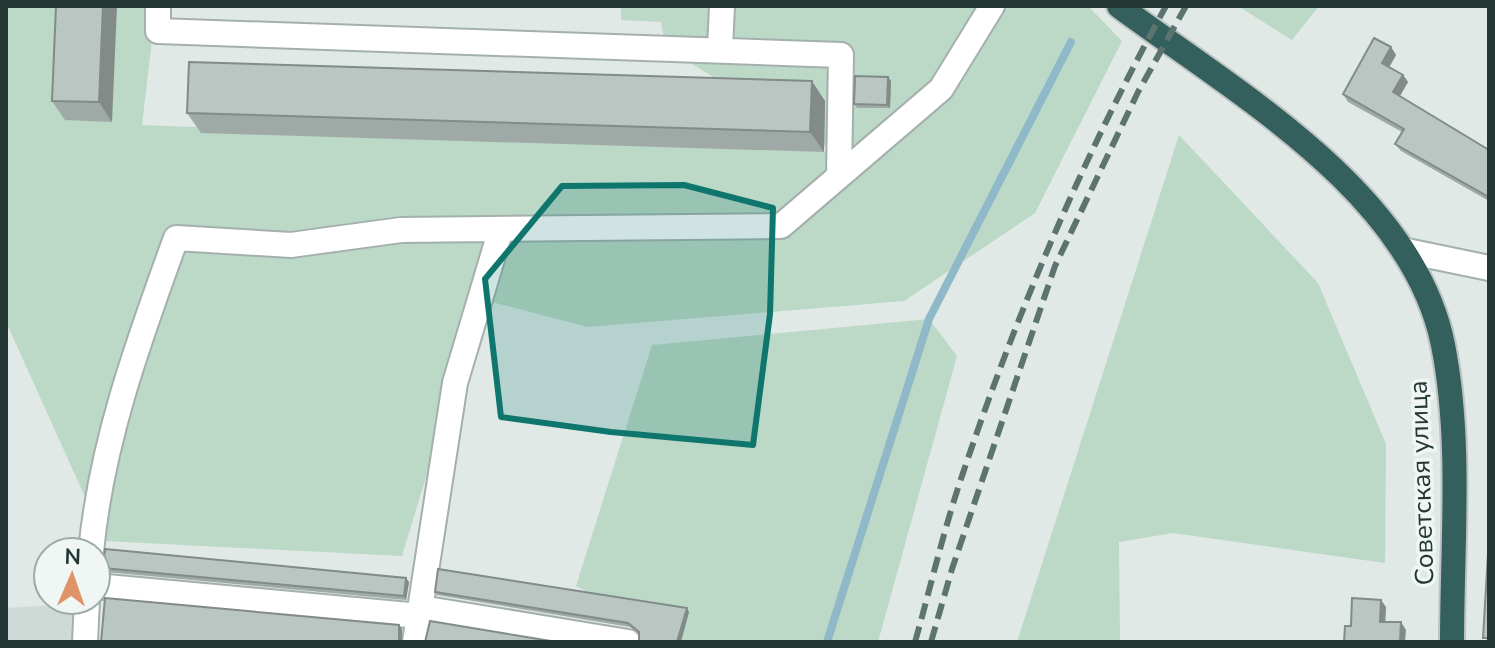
<svg xmlns="http://www.w3.org/2000/svg" width="1495" height="648" viewBox="0 0 1495 648" font-family="'Nunito Sans',sans-serif">
	<rect width="100%" height="100%" fill="#e0e9e6"/>
	<path fill="#cfd9d5" d="M 74,604 L 75,642 L 6,642 L 6,608 Z"/>
	<path fill="#bcd8c6" d="M 6,6 L 156,6 L 142,125 L 835,152 L 666,48 L 661,22 L 621,20 L 621,6 L 1088,6 L 1122,41 L 1035,213 L 904,301 L 588,327 L 480,299 L 402,556 L 105,541 L 6,322 Z
		M 1238,6 L 1319,6 L 1292,40 Z
		M 1179,135 L 1318,283 L 1386,444 L 1385,563 L 1173,533 L 1119,542 L 1120,642 L 1017,642 Z
		M 929,319 L 957,356 L 878,642 L 686,642 L 576,586 L 652,345 Z"/>
	<g fill="none" stroke-linecap="round" stroke-linejoin="round">
		<path stroke="#8fb8c8" stroke-width="8" d="M 827,642 L 929,319 L 1071,42"/>
		<g stroke="#a4b0ad" stroke-width="28">
			<path id="minor" d="M 158,6 L 158,31 L 841,55 L 839,176
				M 720,49 L 722,6
				M 1407,251 L 1489,268
				M 91,552 C 101,443 139,340 176,238 L 291,245 L 401,230 L 781,226 L 941,89 L 992,6
				M 96,586 L 420,616
				M 421,608 L 628,642
				M 85,642 L 87,600
				M 415,642 L 455,383 L 501,229"/>
		</g>
		<g stroke="#bdc3c2" stroke-width="28">
			<path id="highway" d="M 1119,6 C 1235,92 1413,193 1443,345 C 1462,441 1452,545 1452,642"/>
		</g>
		<use href="#minor" stroke="#fff" stroke-width="24"/>
		<use href="#highway" stroke="#33605c" stroke-width="24"/>
		<path stroke="#5d7370" stroke-width="6" stroke-dasharray="16 8" stroke-linecap="butt" d="M 915,642 C 931,586 944,528 963,473 C 1017,312 1084,155 1166,6
			M 931,642 L 952,569 L 1055,266 L 1138,92 L 1186,6"/>
	</g>
	<path fill="#9faaa7" d="M 56,6 L 112,122 L 65,120 L 52,101 Z
		M 1391,47 L 1396,55 L 1389,67 L 1403,75 L 1408,82 L 1400,96 L 1489,150 L 1489,201 L 1401,151 L 1395,144 L 1402,132 L 1348,102 L 1343,94 Z
		M 888,77 L 891,81 L 890,108 L 857,108 L 854,104 Z
		M 825,101 L 824,152 L 201,133 L 187,113 Z
		M 103,568 L 406,578 L 409,582 L 406,600 L 106,572 Z
		M 435,592 L 689,612 L 681,639 L 639,634 L 630,627 L 437,595 Z"/>
	<path fill="#828b88" d="M 103,6 L 117,6 L 112,122 L 99,102 Z
		M 1391,47 L 1396,55 L 1387,71 L 1382,63 Z
		M 1403,75 L 1408,82 L 1398,99 L 1393,92 Z
		M 888,77 L 891,81 L 890,108 L 887,105 Z
		M 812,81 L 825,101 L 824,152 L 810,132 Z
		M 406,578 L 409,582 L 406,600 L 404,596 Z
		M 1381,600 L 1386,607 L 1385,629 L 1380,622 Z
		M 687,608 L 689,612 L 681,642 L 677,642 Z
		M 1401,622 L 1406,630 L 1405,642 L 1400,642 Z
		M 399,625 L 402,629 L 402,642 L 399,642 Z"/>
	<path fill="#b9c6c2" stroke="#828b88" stroke-width="2" d="M 56,6 L 103,6 L 99,102 L 52,101 Z
		M 1374,38 L 1391,47 L 1382,63 L 1403,75 L 1393,92 L 1489,150 L 1489,197 L 1395,144 L 1404,129 L 1343,94 Z
		M 189,62 L 812,81 L 810,132 L 187,113 Z
		M 855,76 L 888,77 L 887,105 L 854,104 Z
		M 1489,536 L 1489,638 L 1483,638 Z
		M 105,549 L 406,578 L 404,596 L 103,568 Z
		M 438,569 L 687,608 L 677,642 L 639,642 L 639,632 L 628,623 L 435,592 Z
		M 105,598 L 399,625 L 399,642 L 101,642 Z
		M 1352,598 L 1381,600 L 1380,622 L 1401,622 L 1400,642 L 1344,642 L 1345,626 L 1351,626 Z
		M 430,621 L 557,642 L 425,642 Z"/>
	<path fill="#0f766e" fill-opacity="0.2" stroke="#0f766e" stroke-width="6" stroke-linejoin="round" d="M 684,185 L 773,208 L 770,314 L 753,445 L 611,432 L 501,417 L 485,279 L 562,186 Z"/>
	<g text-anchor="middle" stroke-width="7" stroke-linejoin="round" paint-order="stroke">
		<g font-size="26" fill="#233734" stroke="#f0f6f4">
			<text transform="translate(1421 483) rotate(-92)" y="9">Советская улица</text>
		</g>
	</g>
	<rect width="1495" height="648" fill="none" stroke="#233734" stroke-width="16"/>
	<g transform="translate(72 576) rotate(2)"><circle r="38" fill="#f0f6f4" stroke="#9eaaa7" stroke-width="2"/>
	<path d="M0-6L14 30L0 20L-14 30Z" fill="#e09367"/>
	<text y="-12" font-size="22" font-weight="bold" text-anchor="middle" fill="#233734">N</text>
	</g>
</svg>
